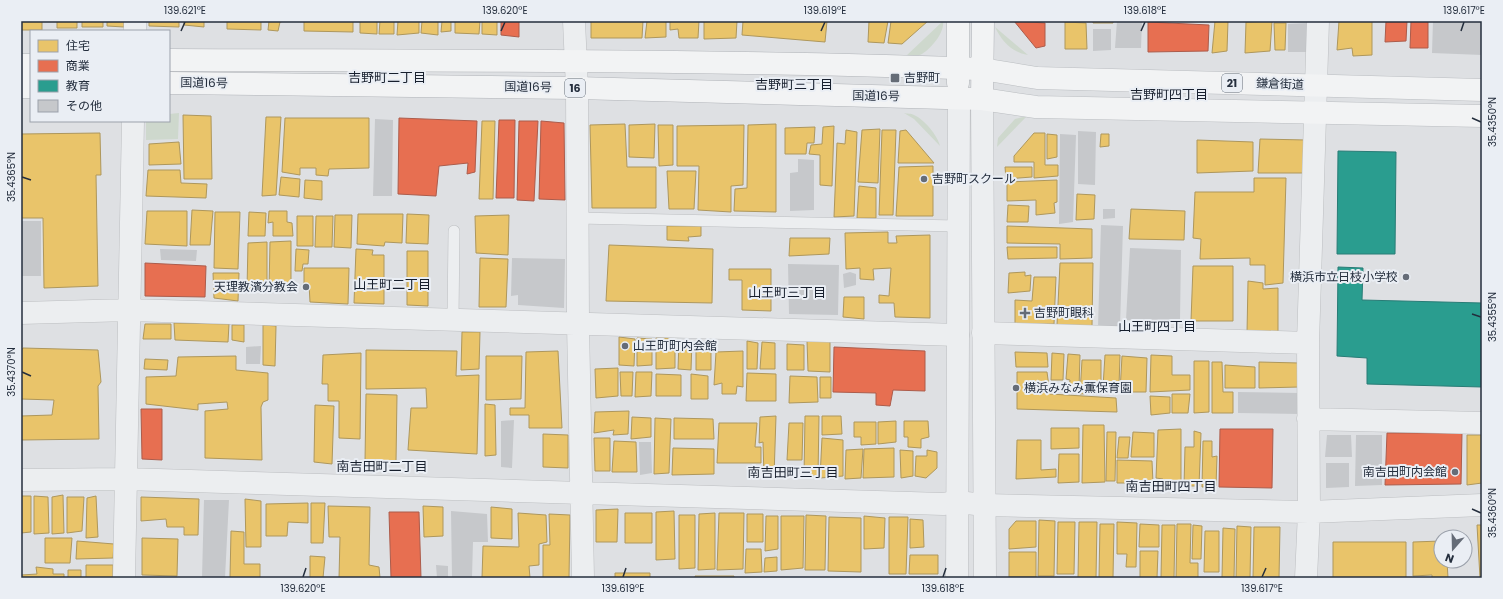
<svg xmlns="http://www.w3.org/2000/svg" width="1503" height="599" viewBox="0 0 1503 599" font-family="Poppins,'Noto Sans JP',sans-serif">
	<rect width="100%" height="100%" fill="#dee0e3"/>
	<path fill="#ced8cd" d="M 943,21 C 945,32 932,48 922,54 C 918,56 911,56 906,56 Z
		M 995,27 L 1028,55 C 1012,52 1002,42 995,27 Z
		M 179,113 L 178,139 L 146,140 L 146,121 L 169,121 L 169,114 Z
		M 904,113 C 907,114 911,113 914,115 C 924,119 938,136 940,146 L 914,119 Z
		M 1027,116 L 997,147 L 998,138 L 1015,119 Z"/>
	<path fill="#e9c46a" stroke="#ae975c" d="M 21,21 L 42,21 L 42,30 L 21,30 Z
		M 57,21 L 77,21 L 77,28 L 57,28 Z
		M 82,21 L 103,21 L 103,27 L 82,27 Z
		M 107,21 L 124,21 L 124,27 L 107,26 Z
		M 149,21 L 179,21 L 179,27 L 149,26 Z
		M 184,21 L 204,21 L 204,27 L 184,25 Z
		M 227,21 L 261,21 L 261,30 L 227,29 Z
		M 269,21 L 284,21 L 280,22 L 278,31 L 268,30 Z
		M 304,21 L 353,21 L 353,32 L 304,31 Z
		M 360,21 L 377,21 L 377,34 L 360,33 Z
		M 380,21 L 394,21 L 394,34 L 379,34 Z
		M 398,21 L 419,21 L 419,33 L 397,35 Z
		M 422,21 L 438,21 L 438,35 L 421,33 Z
		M 442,21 L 451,21 L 451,31 L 441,32 Z
		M 455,21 L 480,21 L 479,34 L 455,33 Z
		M 482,21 L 497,21 L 497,35 L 482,34 Z
		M 591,21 L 643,21 L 642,38 L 591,38 Z
		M 647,21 L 666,21 L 666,37 L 645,38 Z
		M 670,21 L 699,21 L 698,38 L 679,38 L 678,29 L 670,30 Z
		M 704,21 L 737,21 L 736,38 L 704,39 Z
		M 743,21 L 827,21 L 825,42 L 742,35 Z
		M 869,21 L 888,21 L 884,43 L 868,42 Z
		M 891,21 L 928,21 L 902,44 L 888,43 Z
		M 1093,21 L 1113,21 L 1113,23 L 1093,23 Z
		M 1215,21 L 1228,21 L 1227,51 L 1212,53 Z
		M 1272,21 L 1270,51 L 1245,53 L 1246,22 Z
		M 1339,21 L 1372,21 L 1372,55 L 1353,56 L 1352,48 L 1337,50 Z
		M 1065,22 L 1086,23 L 1087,49 L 1065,49 Z
		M 1274,23 L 1286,23 L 1285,50 L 1275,50 Z
		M 183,115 L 211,116 L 212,179 L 184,179 Z
		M 266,117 L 281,117 L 276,195 L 262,196 Z
		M 285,118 L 369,118 L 369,168 L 329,169 L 328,176 L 316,175 L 316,168 L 300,168 L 300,175 L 282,172 Z
		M 482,121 L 495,121 L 493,199 L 479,199 Z
		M 625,124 L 627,167 L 656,167 L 656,208 L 592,208 L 590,125 Z
		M 655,124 L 654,158 L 629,157 L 629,125 Z
		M 776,124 L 776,212 L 734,211 L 735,189 L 747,188 L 748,125 Z
		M 658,125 L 673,125 L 673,165 L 659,166 Z
		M 744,125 L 743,185 L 731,186 L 731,212 L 698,210 L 699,166 L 677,166 L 677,126 Z
		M 834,126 L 832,186 L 820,185 L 820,155 L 809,154 L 811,145 L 822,144 L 823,127 Z
		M 815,127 L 814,143 L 807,143 L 806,154 L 785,154 L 785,128 Z
		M 880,129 L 878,183 L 858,182 L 862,130 Z
		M 846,130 L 857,132 L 854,216 L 834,217 L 837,143 L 845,144 Z
		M 882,130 L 896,130 L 893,215 L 879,215 Z
		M 906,130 L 934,163 L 898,163 L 900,131 Z
		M 100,133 L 101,175 L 96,175 L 98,286 L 44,288 L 43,218 L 21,218 L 21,134 Z
		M 1034,133 L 1045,133 L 1045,165 L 1058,165 L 1058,176 L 1034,178 L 1034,162 L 1014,162 L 1014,156 Z
		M 1047,134 L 1057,135 L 1057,157 L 1047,159 Z
		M 1101,134 L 1109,134 L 1109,146 L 1100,147 Z
		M 1260,139 L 1306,140 L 1307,173 L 1258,173 Z
		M 1197,140 L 1253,142 L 1253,171 L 1197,173 Z
		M 179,142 L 181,164 L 149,165 L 149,144 Z
		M 933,166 L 933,216 L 896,216 L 899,167 Z
		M 1005,167 L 1032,167 L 1032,177 L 1006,179 Z
		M 148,170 L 180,170 L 181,183 L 207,184 L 206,198 L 146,196 Z
		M 667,171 L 696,171 L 694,209 L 669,209 Z
		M 281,177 L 300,179 L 299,197 L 279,195 Z
		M 1254,178 L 1286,178 L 1283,283 L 1265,285 L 1265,265 L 1250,265 L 1250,258 L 1200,259 L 1201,239 L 1193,238 L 1195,192 L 1254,192 Z
		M 305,180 L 322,181 L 322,200 L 304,198 Z
		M 1057,180 L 1057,202 L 1054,203 L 1055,213 L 1036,215 L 1036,200 L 1007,201 L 1007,182 Z
		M 859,186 L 876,188 L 876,218 L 857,218 Z
		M 1077,194 L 1095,195 L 1094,219 L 1076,220 Z
		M 1008,205 L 1029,206 L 1028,222 L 1007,222 Z
		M 1131,209 L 1185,211 L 1184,240 L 1129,239 Z
		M 192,210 L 213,211 L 210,245 L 190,245 Z
		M 147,211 L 187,211 L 187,246 L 145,244 Z
		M 269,211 L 287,211 L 287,222 L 292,223 L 293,236 L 273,236 L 273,222 L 268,223 Z
		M 215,212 L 240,212 L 238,269 L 214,268 Z
		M 249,212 L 266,213 L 265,236 L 248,236 Z
		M 358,214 L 403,214 L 402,243 L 385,242 L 384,246 L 357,244 Z
		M 407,214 L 429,215 L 428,244 L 406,243 Z
		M 335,215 L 352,215 L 351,248 L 334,247 Z
		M 509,215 L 508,255 L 476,253 L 475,216 Z
		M 297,216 L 313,216 L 313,246 L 297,246 Z
		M 316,216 L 333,216 L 332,247 L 315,247 Z
		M 667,226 L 701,226 L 701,236 L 688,237 L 689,241 L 667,240 Z
		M 1007,226 L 1092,229 L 1092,258 L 1060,259 L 1060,244 L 1007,243 Z
		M 888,232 L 888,243 L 897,243 L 896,236 L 930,235 L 930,318 L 895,317 L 894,303 L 879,303 L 879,295 L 889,296 L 891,268 L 873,269 L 874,280 L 860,279 L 860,268 L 846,269 L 845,233 Z
		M 790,238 L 830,238 L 829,254 L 789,256 Z
		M 291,241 L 291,291 L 269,290 L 270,242 Z
		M 267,242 L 267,289 L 247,289 L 248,243 Z
		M 609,245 L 713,249 L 712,303 L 606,301 Z
		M 1007,247 L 1057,247 L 1057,258 L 1008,259 Z
		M 296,249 L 309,250 L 308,264 L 303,264 L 302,271 L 295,271 Z
		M 356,249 L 373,250 L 372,255 L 384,255 L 384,304 L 354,303 Z
		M 407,251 L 428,251 L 428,306 L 407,305 Z
		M 480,258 L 508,259 L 506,307 L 479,307 Z
		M 1060,263 L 1093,263 L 1092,326 L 1057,325 Z
		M 1193,266 L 1233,266 L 1233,321 L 1191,321 Z
		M 304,268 L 349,268 L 348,304 L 310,302 L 309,284 L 304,285 Z
		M 729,269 L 771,269 L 771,311 L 742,310 L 742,280 L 729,280 Z
		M 1025,272 L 1025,276 L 1031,275 L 1030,291 L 1008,293 L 1009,273 Z
		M 213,273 L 239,273 L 238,301 L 214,298 Z
		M 1034,277 L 1056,277 L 1054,324 L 1015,325 L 1015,300 L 1032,301 Z
		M 1248,281 L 1263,283 L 1263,289 L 1278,288 L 1278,332 L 1247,333 Z
		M 844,297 L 864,297 L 864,319 L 843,317 Z
		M 174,323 L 229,324 L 228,342 L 175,340 Z
		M 145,324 L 171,324 L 171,339 L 143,339 Z
		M 232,325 L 244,325 L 244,342 L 232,340 Z
		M 263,325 L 276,326 L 275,366 L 263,365 Z
		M 462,332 L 480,332 L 479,369 L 461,370 Z
		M 619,337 L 635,339 L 634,366 L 619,365 Z
		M 637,338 L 652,339 L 652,365 L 637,366 Z
		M 656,338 L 675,338 L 675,368 L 656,369 Z
		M 679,341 L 692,341 L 691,370 L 678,369 Z
		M 747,341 L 758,343 L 757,369 L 747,369 Z
		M 807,341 L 830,341 L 830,372 L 808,371 Z
		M 696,342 L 711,343 L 711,370 L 696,370 Z
		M 762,342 L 775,343 L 775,369 L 760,369 Z
		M 787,344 L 804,345 L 804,370 L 787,370 Z
		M 23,348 L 98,350 L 101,382 L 98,386 L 99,439 L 21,440 L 21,416 L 52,415 L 54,400 L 21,399 L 21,351 Z
		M 366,350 L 457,351 L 456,376 L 479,375 L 477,454 L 408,450 L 411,408 L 427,408 L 426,388 L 366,389 Z
		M 558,351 L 562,428 L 529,428 L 529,415 L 510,415 L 510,408 L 525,408 L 526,352 Z
		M 743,351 L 743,387 L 737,386 L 736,394 L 722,394 L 722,383 L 714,385 L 716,352 Z
		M 1015,352 L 1047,353 L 1048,367 L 1016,367 Z
		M 361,353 L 360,439 L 339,438 L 339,401 L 328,401 L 328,384 L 322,384 L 323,355 Z
		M 1052,353 L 1064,354 L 1063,380 L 1051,380 Z
		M 1068,354 L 1080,355 L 1079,388 L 1069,390 L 1070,380 L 1066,379 Z
		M 1105,355 L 1120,355 L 1119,386 L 1103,387 Z
		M 1151,355 L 1172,356 L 1172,375 L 1190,375 L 1190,390 L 1150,392 Z
		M 236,356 L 236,370 L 268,373 L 268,400 L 263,402 L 261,407 L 262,460 L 205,458 L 205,411 L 228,409 L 227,402 L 198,404 L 198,410 L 146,404 L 146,377 L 176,376 L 178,357 Z
		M 486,356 L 522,356 L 521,399 L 486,400 Z
		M 1122,356 L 1147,358 L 1146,392 L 1120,392 Z
		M 145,359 L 168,360 L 167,370 L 144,369 Z
		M 1082,360 L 1101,360 L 1101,393 L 1080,394 Z
		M 1194,361 L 1209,361 L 1209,412 L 1194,413 Z
		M 1212,362 L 1222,362 L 1223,392 L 1233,392 L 1233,413 L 1212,413 Z
		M 1259,362 L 1299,363 L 1299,387 L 1259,388 Z
		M 1225,365 L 1255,367 L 1255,388 L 1225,388 Z
		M 618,368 L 618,396 L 596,398 L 595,369 Z
		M 620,372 L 633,372 L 632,396 L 621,396 Z
		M 636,372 L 652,372 L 651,396 L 635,397 Z
		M 1017,372 L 1047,372 L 1050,394 L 1116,398 L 1117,412 L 1017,409 Z
		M 747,373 L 776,374 L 776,401 L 746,401 Z
		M 656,374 L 681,375 L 681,396 L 656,396 Z
		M 691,374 L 708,376 L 708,399 L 691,399 Z
		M 790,376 L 817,377 L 818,402 L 789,403 Z
		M 820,377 L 831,377 L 831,398 L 820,398 Z
		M 366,394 L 397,395 L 396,462 L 365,462 Z
		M 1172,394 L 1190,394 L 1188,413 L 1172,413 Z
		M 1150,396 L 1170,397 L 1170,413 L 1151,415 Z
		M 485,404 L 495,405 L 496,455 L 485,456 Z
		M 315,405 L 334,406 L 332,464 L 314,462 Z
		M 629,411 L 628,434 L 613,435 L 614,430 L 594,433 L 595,412 Z
		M 776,416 L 774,477 L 764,477 L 763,442 L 759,443 L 760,417 Z
		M 805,416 L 819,416 L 818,476 L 804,476 Z
		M 822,416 L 841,416 L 842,434 L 822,435 Z
		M 632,417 L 651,418 L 651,437 L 631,439 Z
		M 655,418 L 671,419 L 669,473 L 654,474 Z
		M 674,418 L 713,419 L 714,439 L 674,439 Z
		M 896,421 L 896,442 L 878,444 L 878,422 Z
		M 904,421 L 928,421 L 929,437 L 921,439 L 921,448 L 908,447 L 908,437 L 904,437 Z
		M 854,422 L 876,422 L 876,444 L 861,445 L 861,437 L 854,437 Z
		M 719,423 L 757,423 L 755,447 L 761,447 L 761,463 L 717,463 Z
		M 789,423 L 803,423 L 802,460 L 787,460 Z
		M 1083,425 L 1104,425 L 1105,482 L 1082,483 Z
		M 1051,428 L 1079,428 L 1079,448 L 1051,449 Z
		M 1181,429 L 1181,484 L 1163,484 L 1163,479 L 1156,478 L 1158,430 Z
		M 1194,431 L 1201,433 L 1199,486 L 1184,486 L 1185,447 L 1194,447 Z
		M 1107,432 L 1116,432 L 1115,481 L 1106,481 Z
		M 1133,432 L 1154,433 L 1154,457 L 1131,457 Z
		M 543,434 L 568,435 L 568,468 L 543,467 Z
		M 1467,435 L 1482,435 L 1482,483 L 1467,485 Z
		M 1119,437 L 1130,437 L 1128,458 L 1117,458 Z
		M 594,438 L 610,438 L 610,471 L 595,471 Z
		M 822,438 L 843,440 L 843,476 L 820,478 Z
		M 1017,440 L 1041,440 L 1041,470 L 1056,469 L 1056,477 L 1016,479 Z
		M 614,441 L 636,442 L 637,472 L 612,472 Z
		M 1203,441 L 1212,441 L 1212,457 L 1217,456 L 1216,486 L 1202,487 Z
		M 673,448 L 714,449 L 714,474 L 672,475 Z
		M 894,448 L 894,477 L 863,478 L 864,449 Z
		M 863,449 L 861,478 L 845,479 L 846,450 Z
		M 900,450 L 913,451 L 913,476 L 901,478 Z
		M 927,450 L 937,452 L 937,468 L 926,478 L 915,476 L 916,456 L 927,456 Z
		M 1059,454 L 1079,454 L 1079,482 L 1058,483 Z
		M 1117,460 L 1152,461 L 1153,483 L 1117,483 Z
		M 63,495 L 64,533 L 52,534 L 52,497 Z
		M 21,496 L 31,496 L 31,532 L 21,533 Z
		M 34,496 L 48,497 L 49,533 L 34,534 Z
		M 96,496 L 98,537 L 86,538 L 87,498 Z
		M 67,497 L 84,497 L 82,531 L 67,533 Z
		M 141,497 L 199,499 L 198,535 L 184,535 L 184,527 L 167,527 L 166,519 L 141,521 Z
		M 245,499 L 261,501 L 261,547 L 246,547 Z
		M 308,503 L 308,523 L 288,522 L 287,536 L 266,536 L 266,504 Z
		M 311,503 L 325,503 L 323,543 L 311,543 Z
		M 328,506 L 370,507 L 369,565 L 379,567 L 380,578 L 339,578 L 340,537 L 329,537 Z
		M 423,506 L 443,507 L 443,536 L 424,537 Z
		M 491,507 L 512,509 L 512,539 L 491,538 Z
		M 618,509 L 617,542 L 596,542 L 596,510 Z
		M 674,511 L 675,559 L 656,560 L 656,512 Z
		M 518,513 L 546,515 L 547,542 L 539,544 L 539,565 L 529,566 L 530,578 L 482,578 L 483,546 L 519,547 Z
		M 625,513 L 652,513 L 652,543 L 625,543 Z
		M 715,513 L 715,569 L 698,570 L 699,514 Z
		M 719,513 L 744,513 L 743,569 L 717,570 Z
		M 549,514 L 570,515 L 569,578 L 543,578 L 543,545 L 550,545 Z
		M 747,514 L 763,514 L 763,542 L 747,542 Z
		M 679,515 L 695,515 L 695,568 L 679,569 Z
		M 806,515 L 826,516 L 825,570 L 805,570 Z
		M 766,516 L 778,516 L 778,549 L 765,551 Z
		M 781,516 L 804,516 L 803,568 L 781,570 Z
		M 864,516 L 885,518 L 884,548 L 864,549 Z
		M 829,517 L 861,518 L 861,572 L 828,571 Z
		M 889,517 L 908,517 L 906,574 L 889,574 Z
		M 910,519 L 923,520 L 924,547 L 910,548 Z
		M 1039,520 L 1055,521 L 1054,576 L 1038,576 Z
		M 1016,521 L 1036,521 L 1036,547 L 1009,549 L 1009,529 Z
		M 1058,522 L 1075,522 L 1074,574 L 1057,574 Z
		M 1079,522 L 1097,522 L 1096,578 L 1078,578 Z
		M 1117,522 L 1137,523 L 1136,567 L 1126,567 L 1127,554 L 1117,554 Z
		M 1100,524 L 1114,524 L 1113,578 L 1099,578 Z
		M 1140,524 L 1159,525 L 1159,547 L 1139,547 Z
		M 1177,524 L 1191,524 L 1190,563 L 1198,563 L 1198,578 L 1176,578 Z
		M 1162,525 L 1175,525 L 1174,578 L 1161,578 Z
		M 1193,525 L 1202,526 L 1201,559 L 1192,559 Z
		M 1477,525 L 1482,525 L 1482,578 L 1480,578 Z
		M 1237,526 L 1251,527 L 1250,578 L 1236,578 Z
		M 1254,527 L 1280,527 L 1279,578 L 1253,578 Z
		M 1223,528 L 1235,529 L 1234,578 L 1222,578 Z
		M 231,531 L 244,532 L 244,564 L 260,564 L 260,578 L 230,578 Z
		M 1205,531 L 1219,531 L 1219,572 L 1204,572 Z
		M 45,538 L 72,538 L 70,563 L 45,563 Z
		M 142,538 L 178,539 L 177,576 L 142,575 Z
		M 77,541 L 114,544 L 113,558 L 76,559 Z
		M 1441,541 L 1441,561 L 1447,561 L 1448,578 L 1432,578 L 1432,575 L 1413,576 L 1413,542 Z
		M 1333,542 L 1406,542 L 1406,578 L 1333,578 Z
		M 746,549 L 761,549 L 762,572 L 745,573 Z
		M 1140,551 L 1158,551 L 1157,578 L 1140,578 Z
		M 1009,552 L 1036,552 L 1036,577 L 1009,577 Z
		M 910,555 L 938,555 L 938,574 L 909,574 Z
		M 310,556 L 325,557 L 323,578 L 310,578 Z
		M 777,557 L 777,571 L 764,572 L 765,558 Z
		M 86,565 L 113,565 L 113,578 L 86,578 Z
		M 36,567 L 53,569 L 53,574 L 64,574 L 64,578 L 21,578 L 21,575 L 37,574 Z
		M 68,570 L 81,570 L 81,578 L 68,578 Z
		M 615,573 L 650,573 L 650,578 L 615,578 Z
		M 695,576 L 734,576 L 734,578 L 695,578 Z"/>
	<path fill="#e76f51" stroke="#ac5c4b" d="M 501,21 L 519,21 L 519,37 L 501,35 Z
		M 1014,21 L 1045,23 L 1045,46 L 1036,48 Z
		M 1386,21 L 1407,21 L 1406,41 L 1385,42 Z
		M 1411,21 L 1428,21 L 1428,48 L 1410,48 Z
		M 1148,22 L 1209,25 L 1208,51 L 1148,52 Z
		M 399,118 L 477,121 L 475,172 L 467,174 L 468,163 L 439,166 L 436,196 L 398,194 Z
		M 499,120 L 515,120 L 514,198 L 496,198 Z
		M 519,121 L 538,121 L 534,201 L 517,200 Z
		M 541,121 L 564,123 L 565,200 L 539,199 Z
		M 145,263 L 206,266 L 205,297 L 145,296 Z
		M 834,347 L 925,351 L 925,391 L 893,390 L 890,406 L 876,405 L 876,393 L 833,392 Z
		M 141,409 L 162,409 L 162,460 L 142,459 Z
		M 1220,429 L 1273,429 L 1272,488 L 1219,487 Z
		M 1387,433 L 1462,433 L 1461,484 L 1385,485 Z
		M 389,512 L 419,512 L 421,578 L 391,578 Z"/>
	<path fill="#2a9d8f" stroke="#287c76" d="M 1338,151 L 1396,152 L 1395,254 L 1337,254 Z
		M 1338,267 L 1363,268 L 1362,300 L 1482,303 L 1482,387 L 1367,384 L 1367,358 L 1337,356 Z"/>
	<path fill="#c6c8cb" d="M 1117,21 L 1142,21 L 1141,48 L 1115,48 Z
		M 1433,21 L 1482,21 L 1482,55 L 1432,53 Z
		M 1308,23 L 1307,52 L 1288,52 L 1288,24 Z
		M 1093,29 L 1111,29 L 1111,50 L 1093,51 Z
		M 375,119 L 393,120 L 392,196 L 373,196 Z
		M 1078,131 L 1096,132 L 1095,185 L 1078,184 Z
		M 1060,134 L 1076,135 L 1073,222 L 1059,224 Z
		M 798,159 L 814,160 L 814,210 L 790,211 L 790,173 L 798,172 Z
		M 1103,209 L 1115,209 L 1115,218 L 1103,219 Z
		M 21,221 L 41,221 L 41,276 L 21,276 Z
		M 1101,225 L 1123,226 L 1120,328 L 1098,327 Z
		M 1130,248 L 1181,250 L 1180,321 L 1126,320 Z
		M 160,249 L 197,250 L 196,261 L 161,260 Z
		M 512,258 L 565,259 L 564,308 L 518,305 L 518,295 L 511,296 Z
		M 788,264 L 839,265 L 838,315 L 789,314 Z
		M 850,272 L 856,274 L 856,285 L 844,288 L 843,274 Z
		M 261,346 L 260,364 L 246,364 L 246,347 Z
		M 1238,392 L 1300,393 L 1300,414 L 1238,413 Z
		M 514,420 L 512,468 L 501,467 L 501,421 Z
		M 1327,435 L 1351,435 L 1352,457 L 1325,457 Z
		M 1356,435 L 1382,435 L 1382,485 L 1355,486 Z
		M 639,442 L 651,442 L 652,473 L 640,475 Z
		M 1326,463 L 1349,463 L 1349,487 L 1326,488 Z
		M 204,500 L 229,500 L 225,578 L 202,578 Z
		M 451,511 L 487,514 L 488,542 L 473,542 L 472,577 L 452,577 Z
		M 436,565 L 448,566 L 448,578 L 437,578 Z"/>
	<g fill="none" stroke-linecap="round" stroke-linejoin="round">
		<g stroke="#bcbec1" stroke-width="12">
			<path id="service" d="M 577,218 L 958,226
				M 453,320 L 454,231"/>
		</g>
		<g stroke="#bcbec1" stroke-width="23">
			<path id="minor" d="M 574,21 L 577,88 L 578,324 L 583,578
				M 135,31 L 135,21
				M 21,313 L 129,310 L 958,335
				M 983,333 L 1308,343
				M 1308,419 L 1482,423
				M 21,480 L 125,479 L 943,504 L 957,502 L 985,505 L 1309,512 L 1482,505
				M 124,578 L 133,121
				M 1306,578 L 1309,512 L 1308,343 L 1318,21"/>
		</g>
		<g stroke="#bcbec1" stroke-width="23">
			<path id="tertiary" d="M 982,99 L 985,578
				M 957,578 L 959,98"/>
		</g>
		<g stroke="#babdc1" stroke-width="23">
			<path id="primary" d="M 982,69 L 1037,78 L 1482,90
				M 982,99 L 1036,107 L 1482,116"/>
		</g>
		<g stroke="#b0b3b8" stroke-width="23">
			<path id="trunk" d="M 169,60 C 440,61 711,59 982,69
				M 21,65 L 31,65
				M 169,83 L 577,88 L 982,99 L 983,21
				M 958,83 L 958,21
				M 21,87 L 31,87"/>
		</g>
		<use href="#service" stroke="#eceef0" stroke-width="11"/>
		<use href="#minor" stroke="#eceef0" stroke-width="22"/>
		<use href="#tertiary" stroke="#eceef0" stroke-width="22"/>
		<use href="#primary" stroke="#f2f3f4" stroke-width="22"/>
		<use href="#trunk" stroke="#f2f3f4" stroke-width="22"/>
	</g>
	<path fill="none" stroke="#242e3d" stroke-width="1.5" d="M 181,31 L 185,22M 501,31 L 505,22M 821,31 L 825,22M 1141,31 L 1145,22M 1461,31 L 1464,22M 1472,118 L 1481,122M 22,177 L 31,180M 1472,314 L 1481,317M 22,372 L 31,376M 1472,509 L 1481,513M 303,577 L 306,568M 623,577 L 626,568M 943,577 L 946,568M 1262,577 L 1266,568"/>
	<g fill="#656c77" stroke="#eaeef4" stroke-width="1.5">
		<rect x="890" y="73" width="10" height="10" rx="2"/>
		<circle cx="924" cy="179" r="4"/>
		<circle cx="1406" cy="277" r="4"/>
		<circle cx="306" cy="287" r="4"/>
		<path d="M1023 307h4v4h4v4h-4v4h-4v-4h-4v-4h4z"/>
		<circle cx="625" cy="346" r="4"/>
		<circle cx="1016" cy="388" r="4"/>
		<circle cx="1455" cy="472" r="4"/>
	</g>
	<g text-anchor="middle" stroke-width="4" stroke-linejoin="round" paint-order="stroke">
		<g fill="#eaeef4" stroke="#5f6874" stroke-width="1">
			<rect x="1222" y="74" width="20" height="18" rx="3"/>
			<rect x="565" y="79" width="20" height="18" rx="3"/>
		</g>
		<g font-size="11" font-weight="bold" fill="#242e3d">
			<text x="1232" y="87">21</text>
			<text x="575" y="92">16</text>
		</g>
		<g font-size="12" fill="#242e3d" stroke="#eaeef4" text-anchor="start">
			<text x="904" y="82">吉野町</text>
			<text x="932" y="183">吉野町スクール</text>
			<text x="1398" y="281" text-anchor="end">横浜市立日枝小学校</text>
			<text x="298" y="291" text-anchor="end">天理教濱分教会</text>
			<text x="1034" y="317">吉野町眼科</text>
			<text x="633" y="350">山王町町内会館</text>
			<text x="1024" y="392">横浜みなみ薫保育園</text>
			<text x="1447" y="476" text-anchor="end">南吉田町内会館</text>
		</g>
		<g font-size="12" fill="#242e3d" stroke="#eaeef4">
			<text transform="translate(204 83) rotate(1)" y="4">国道16号</text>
			<text transform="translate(1280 84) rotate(2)" y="4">鎌倉街道</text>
			<text transform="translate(528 87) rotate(1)" y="4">国道16号</text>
			<text transform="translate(876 96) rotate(1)" y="4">国道16号</text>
		</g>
		<g font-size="13" fill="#171f2d" stroke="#eaeef4">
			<text x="387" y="82">吉野町二丁目</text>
			<text x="794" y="89">吉野町三丁目</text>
			<text x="1169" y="99">吉野町四丁目</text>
			<text x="392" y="289">山王町二丁目</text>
			<text x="787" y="297">山王町三丁目</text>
			<text x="1157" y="331">山王町四丁目</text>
			<text x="382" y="471">南吉田町二丁目</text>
			<text x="793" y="477">南吉田町三丁目</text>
			<text x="1171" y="491">南吉田町四丁目</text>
		</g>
	</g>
	<rect width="1503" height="599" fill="none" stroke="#eaeef4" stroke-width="44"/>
	<rect x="30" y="30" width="140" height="92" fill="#eaeef4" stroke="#9ba1ab"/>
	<rect x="38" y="40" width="20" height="12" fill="#e9c46a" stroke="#9ba1ab"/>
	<text x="66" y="50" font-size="12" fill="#242e3d">住宅</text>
	<rect x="38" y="60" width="20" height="12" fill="#e76f51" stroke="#9ba1ab"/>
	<text x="66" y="70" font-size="12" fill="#242e3d">商業</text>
	<rect x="38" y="80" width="20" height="12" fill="#2a9d8f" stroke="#9ba1ab"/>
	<text x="66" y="90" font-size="12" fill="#242e3d">教育</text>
	<rect x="38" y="100" width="20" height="12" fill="#c6c8cb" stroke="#9ba1ab"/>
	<text x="66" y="110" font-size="12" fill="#242e3d">その他</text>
	<g transform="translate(1453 549) rotate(200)"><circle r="19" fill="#eaeef4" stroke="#9ba1ab"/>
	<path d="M0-3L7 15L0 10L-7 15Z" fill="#656c77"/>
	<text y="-6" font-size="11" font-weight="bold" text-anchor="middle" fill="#242e3d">N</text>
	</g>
	<rect x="22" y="22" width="1459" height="555" fill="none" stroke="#242e3d" stroke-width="1.5"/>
	<g font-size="10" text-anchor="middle" fill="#242e3d">
		<text x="185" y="14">139.621°E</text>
		<text x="505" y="14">139.620°E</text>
		<text x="825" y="14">139.619°E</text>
		<text x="1145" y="14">139.618°E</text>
		<text x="1464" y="14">139.617°E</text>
		<text transform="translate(1492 122) rotate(-90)" y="4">35.4350°N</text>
		<text transform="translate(11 177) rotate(-90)" y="4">35.4365°N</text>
		<text transform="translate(1492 317) rotate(-90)" y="4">35.4355°N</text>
		<text transform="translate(11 372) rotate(-90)" y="4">35.4370°N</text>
		<text transform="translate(1492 513) rotate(-90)" y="4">35.4360°N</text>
		<text x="303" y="592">139.620°E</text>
		<text x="623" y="592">139.619°E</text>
		<text x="943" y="592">139.618°E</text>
		<text x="1262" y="592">139.617°E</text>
	</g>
</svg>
